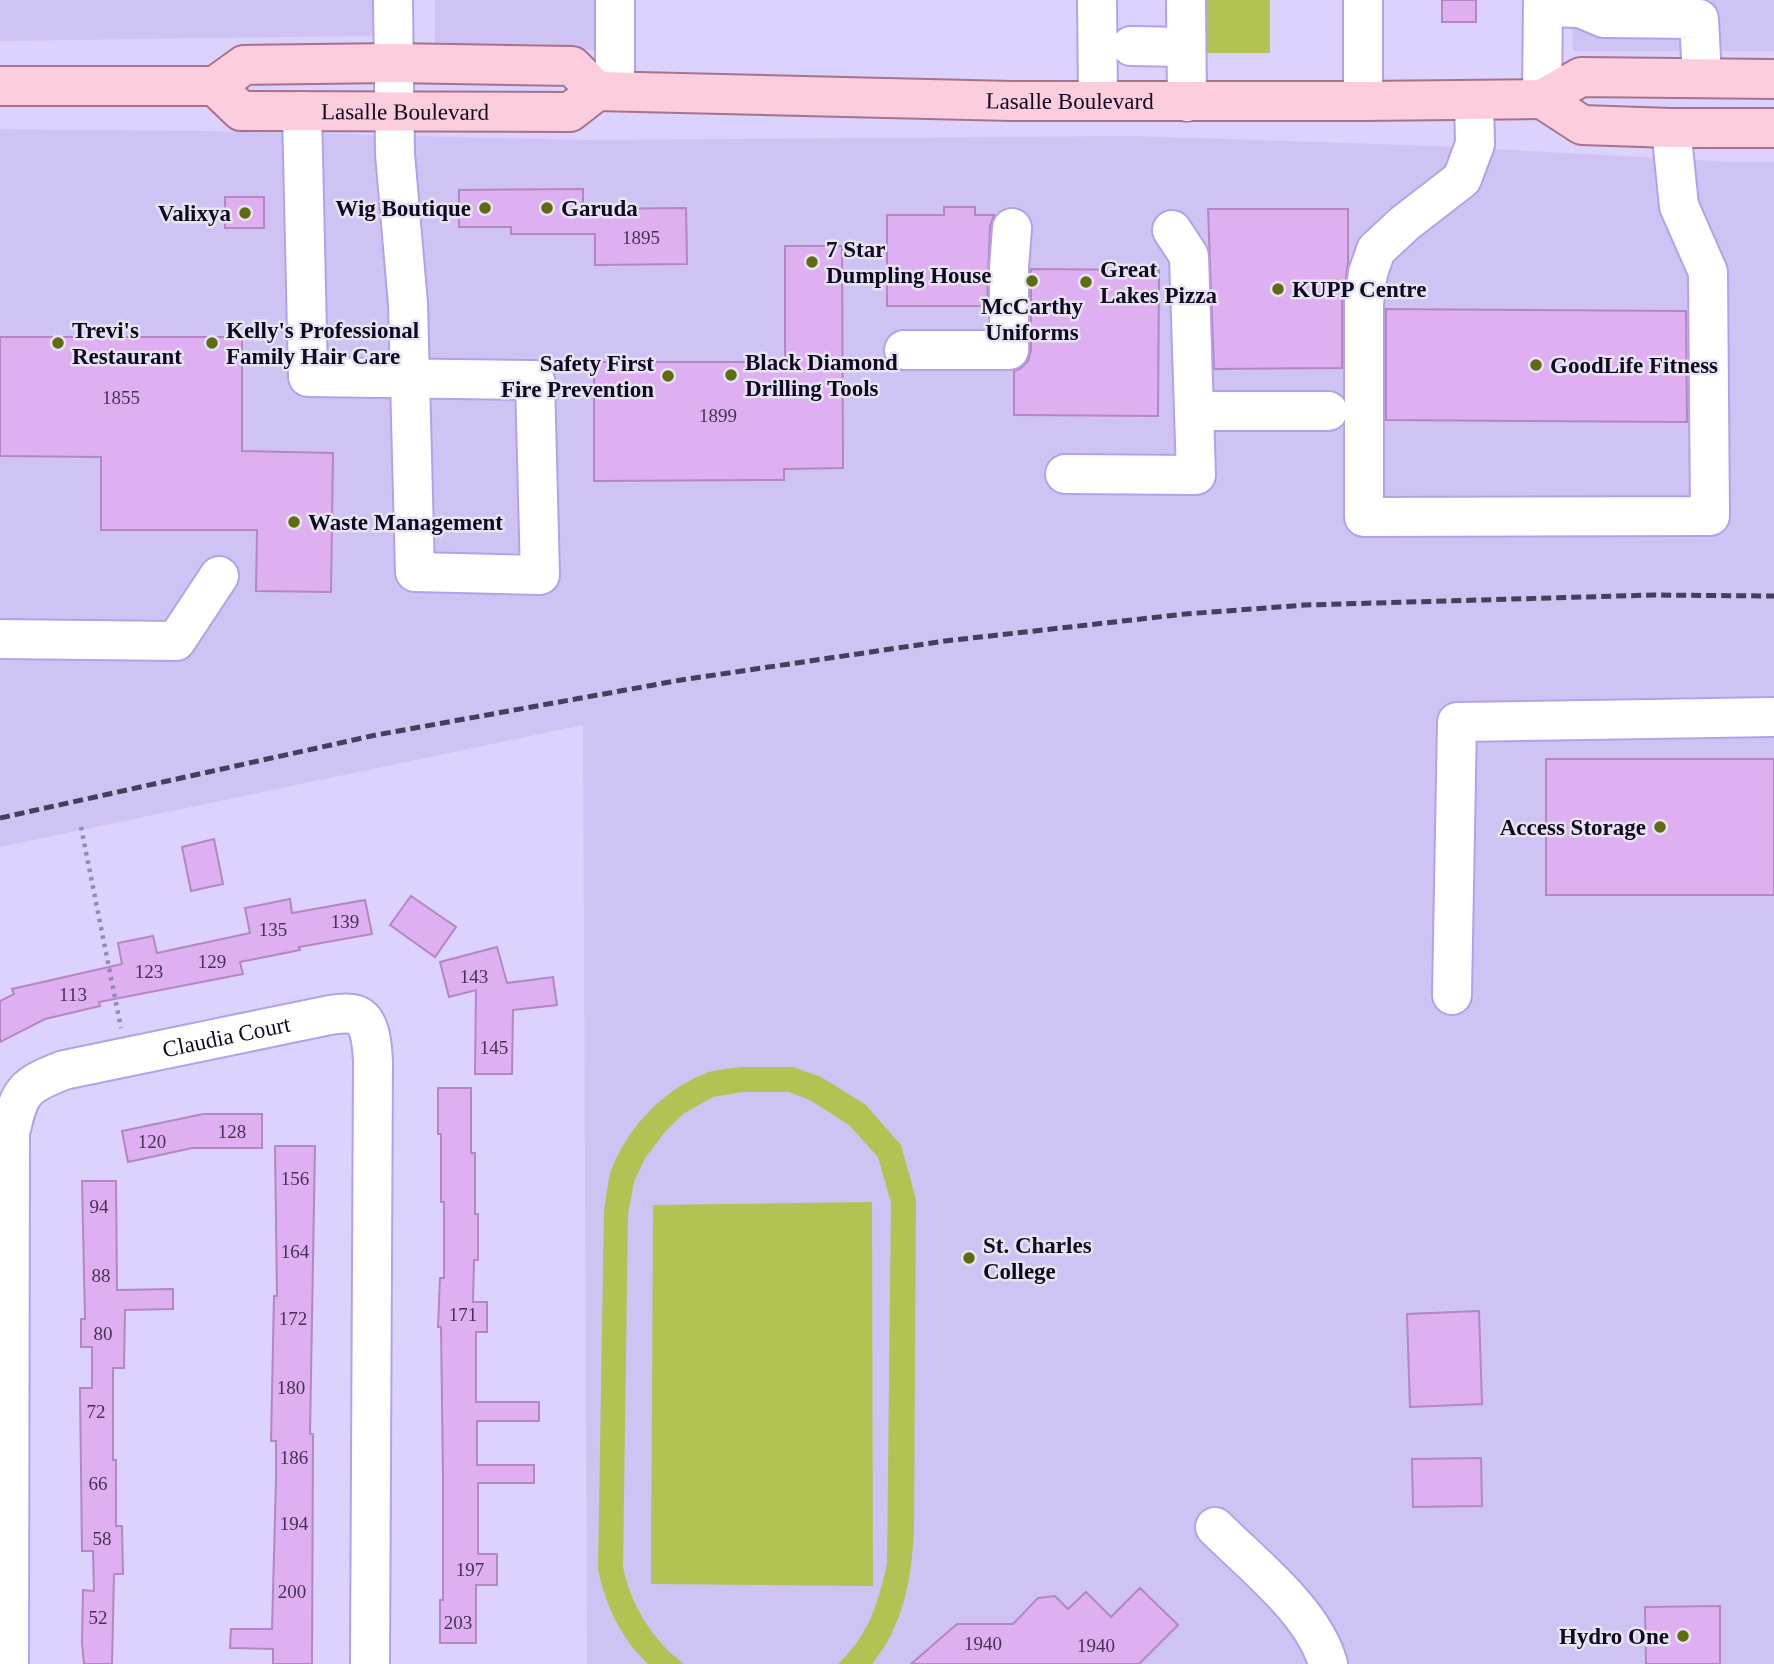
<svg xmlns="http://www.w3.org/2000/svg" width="1774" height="1664" viewBox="0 0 1774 1664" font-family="'Times New Roman',serif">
	<rect width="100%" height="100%" fill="#dcd2fe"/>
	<path fill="#cfc3f4" d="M 0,0 L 372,0 L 372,36 L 0,41 Z
		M 435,0 L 599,0 L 599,50 L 435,44 Z
		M 1571,0 L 1774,0 L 1774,51 L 1573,51 Z
		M 0,129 L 212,131 L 587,140 L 1134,136 L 1438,146 L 1735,162 L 1774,162 L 1774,1664 L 587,1664 L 583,725 L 0,847 Z"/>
	<path fill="#b3c252" d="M 1199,0 L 1270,0 L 1270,53 L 1199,53 Z
		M 741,1067 L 793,1067 L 821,1077 L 866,1105 L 901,1145 L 916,1199 L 914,1528 C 912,1577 904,1625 872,1664 L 838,1664 C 870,1633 877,1606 887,1564 L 891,1203 L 878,1157 L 849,1125 L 810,1100 L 789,1092 L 743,1092 L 713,1097 L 683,1114 L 665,1132 L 645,1158 L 634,1182 L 628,1214 L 623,1567 C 631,1605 652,1640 684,1664 L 648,1664 C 620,1637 606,1606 598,1569 L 604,1212 C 606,1199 607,1186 610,1174 C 624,1132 662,1090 704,1074 C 715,1069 729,1069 741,1067 Z
		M 872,1202 L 873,1586 L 651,1584 L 653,1205 Z"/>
	<path fill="#dfb0f1" stroke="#b386c4" stroke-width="2" d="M 1442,0 L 1476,0 L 1476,22 L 1442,22 Z
		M 583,189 L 583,209 L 686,208 L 687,264 L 595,265 L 595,234 L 511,234 L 511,227 L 459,227 L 459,190 Z
		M 225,197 L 264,197 L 264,228 L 225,228 Z
		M 944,207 L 975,207 L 975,215 L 994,215 L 990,226 L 987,306 L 887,306 L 887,215 L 944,215 Z
		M 1208,209 L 1348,209 L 1348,263 L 1342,303 L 1342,368 L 1214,369 Z
		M 785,246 L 842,246 L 843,468 L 784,469 L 784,480 L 594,481 L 594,362 L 785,362 Z
		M 1031,269 L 1159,270 L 1158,416 L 1014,415 L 1014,371 L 1020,369 L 1028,361 L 1031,350 Z
		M 1386,309 L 1686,311 L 1687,422 L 1386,420 Z
		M 0,337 L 242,337 L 242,451 L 333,453 L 331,592 L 256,591 L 257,530 L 101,530 L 101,457 L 0,456 Z
		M 1546,759 L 1774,759 L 1774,895 L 1546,895 Z
		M 214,839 L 223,884 L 191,891 L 182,847 Z
		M 411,896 L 456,927 L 435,957 L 390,925 Z
		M 290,899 L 292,913 L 365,900 L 372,934 L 299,947 L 300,950 L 240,962 L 243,974 L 99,1002 L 100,1006 L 45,1019 L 0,1042 L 0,1001 L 14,994 L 12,989 L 122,964 L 118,943 L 153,936 L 157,953 L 250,933 L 245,908 Z
		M 497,947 L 507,983 L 553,977 L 557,1005 L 513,1010 L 512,1074 L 475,1074 L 476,990 L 449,997 L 440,962 Z
		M 438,1088 L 471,1088 L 471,1153 L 475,1153 L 475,1214 L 478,1214 L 478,1260 L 474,1260 L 473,1302 L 487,1302 L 487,1332 L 476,1332 L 476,1402 L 539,1402 L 539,1421 L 477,1421 L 477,1465 L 534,1465 L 534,1483 L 478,1483 L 478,1554 L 497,1554 L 497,1585 L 476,1585 L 476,1643 L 440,1643 L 440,1600 L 443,1600 L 443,1477 L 441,1327 L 438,1327 L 440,1278 L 444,1278 L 444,1202 L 441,1202 L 441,1134 L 438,1134 Z
		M 203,1114 L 262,1114 L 262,1148 L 192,1148 L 128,1162 L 122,1131 Z
		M 275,1146 L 315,1146 L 310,1434 L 313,1434 L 312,1664 L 273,1664 L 273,1649 L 230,1648 L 231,1629 L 272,1629 L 276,1480 L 276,1441 L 271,1441 L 274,1296 L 277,1296 Z
		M 82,1181 L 116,1181 L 117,1290 L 173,1289 L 173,1309 L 125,1310 L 124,1368 L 113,1368 L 113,1460 L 116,1460 L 116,1526 L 122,1526 L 123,1574 L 114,1574 L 112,1664 L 84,1664 L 82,1644 L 83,1590 L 94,1591 L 93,1551 L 82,1551 L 80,1388 L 92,1388 L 92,1347 L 81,1347 L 81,1319 L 85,1319 Z
		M 1479,1311 L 1482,1404 L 1410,1407 L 1407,1314 Z
		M 1481,1458 L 1482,1506 L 1413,1507 L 1412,1459 Z
		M 1140,1588 L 1178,1625 L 1139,1664 L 911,1664 L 957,1624 L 1013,1624 L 1038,1598 L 1055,1596 L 1068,1609 L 1086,1592 L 1111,1617 Z
		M 1720,1606 L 1720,1664 L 1646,1664 L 1645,1607 Z"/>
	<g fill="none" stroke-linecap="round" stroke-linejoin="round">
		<g stroke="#b4a1e8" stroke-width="42">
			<g id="minor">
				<path d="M 615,0 L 615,91"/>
				<path d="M 1097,0 L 1098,101"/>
				<path d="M 1186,0 L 1187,102"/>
				<path d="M 1363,0 L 1363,101"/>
				<path d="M 1543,7 L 1580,8 L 1604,18 L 1699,19 L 1702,78"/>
				<path d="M 1131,46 L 1186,47"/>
				<path d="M 1542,99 L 1543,0"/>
				<path d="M 1474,100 L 1475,144 L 1462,179 L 1405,223 L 1376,250 L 1368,273 L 1364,303 L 1364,517 L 1710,516 L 1708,272 L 1679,206 L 1671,128"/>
				<path d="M 302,111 L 308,377 L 535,380 L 540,575 L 415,572 L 408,304 L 395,154 L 393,0"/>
				<path d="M 904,350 L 1009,350 L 1009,268 L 1012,228"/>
				<path d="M 1194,411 L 1328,411"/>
				<path d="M 1065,474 L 1196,475 L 1189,256 L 1172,230"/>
				<path d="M 0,639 L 176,641 L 219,576"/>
				<path d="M 1452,995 L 1457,722 L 1774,717"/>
				<path d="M 1215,1527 C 1253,1565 1314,1612 1328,1664"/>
				<path id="s1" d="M 9,1664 L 10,1133 C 20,1090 23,1086 64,1070 L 330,1015 C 337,1014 346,1013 352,1014 C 372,1017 372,1047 373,1062 L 370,1664"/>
			</g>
		</g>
		<g stroke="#a8728d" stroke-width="42">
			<g id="major">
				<path d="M 0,86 L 215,86 L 244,65 L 393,63 L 572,66 L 597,91"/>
				<path id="s2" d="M 215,86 L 241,111 L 570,112 L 597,91 L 1011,101 L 1363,101 L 1542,99 L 1581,77 L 1774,79"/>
				<path d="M 1542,99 L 1582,125 L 1671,128 L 1774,128"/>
			</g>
		</g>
		<path stroke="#958bb1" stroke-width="4.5" stroke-dasharray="3.5 5" stroke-linecap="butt" d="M 81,827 L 121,1028"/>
		<use href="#minor" stroke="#fff" stroke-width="38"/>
		<use href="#major" stroke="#fccddd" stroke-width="38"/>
		<path stroke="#463e5c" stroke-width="5" stroke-dasharray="10 5" stroke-linecap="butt" d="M 0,818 L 376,735 L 681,680 L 945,641 L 1185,614 L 1305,605 L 1654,595 L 1774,596"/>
	</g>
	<g fill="#606a10" stroke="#e7e4f3" stroke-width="2.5">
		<circle cx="485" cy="208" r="7"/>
		<circle cx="547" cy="208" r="7"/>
		<circle cx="245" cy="213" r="7"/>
		<circle cx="812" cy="262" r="7"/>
		<circle cx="1032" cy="281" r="7"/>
		<circle cx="1086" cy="282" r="7"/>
		<circle cx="1278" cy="289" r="7"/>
		<circle cx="58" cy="343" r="7"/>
		<circle cx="212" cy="343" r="7"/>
		<circle cx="1536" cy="365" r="7"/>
		<circle cx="731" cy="375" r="7"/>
		<circle cx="668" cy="376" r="7"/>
		<circle cx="294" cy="522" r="7"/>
		<circle cx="1660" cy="827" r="7"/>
		<circle cx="969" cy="1258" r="7"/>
		<circle cx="1683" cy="1636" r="7"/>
	</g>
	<g text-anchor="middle" stroke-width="5" stroke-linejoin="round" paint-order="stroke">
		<g font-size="19" fill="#443255">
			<text x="641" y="244">1895</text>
			<text x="121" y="404">1855</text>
			<text x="718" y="422">1899</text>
			<text x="345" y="928">139</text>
			<text x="273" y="936">135</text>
			<text x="212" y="968">129</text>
			<text x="149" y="978">123</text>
			<text x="474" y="983">143</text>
			<text x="73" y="1001">113</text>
			<text x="494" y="1054">145</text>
			<text x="232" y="1138">128</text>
			<text x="152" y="1148">120</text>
			<text x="295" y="1185">156</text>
			<text x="99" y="1213">94</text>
			<text x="295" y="1258">164</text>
			<text x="101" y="1282">88</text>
			<text x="463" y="1321">171</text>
			<text x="293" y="1325">172</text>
			<text x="103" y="1340">80</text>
			<text x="291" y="1394">180</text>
			<text x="96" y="1418">72</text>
			<text x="294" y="1464">186</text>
			<text x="98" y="1490">66</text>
			<text x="294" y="1530">194</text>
			<text x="102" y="1545">58</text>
			<text x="470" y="1576">197</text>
			<text x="292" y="1598">200</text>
			<text x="98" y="1624">52</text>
			<text x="458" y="1629">203</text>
			<text x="983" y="1650">1940</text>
			<text x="1096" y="1652">1940</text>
		</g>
		<g font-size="23" fill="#100821" stroke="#e7e4f3">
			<text dy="8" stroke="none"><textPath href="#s2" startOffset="872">Lasalle Boulevard</textPath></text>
			<text dy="8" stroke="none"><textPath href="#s2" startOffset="200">Lasalle Boulevard</textPath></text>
			<text dy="8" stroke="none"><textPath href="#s1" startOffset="786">Claudia Court</textPath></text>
		</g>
		<g font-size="23" font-weight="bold" fill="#100821" stroke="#e7e4f3" text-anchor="start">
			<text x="471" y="216" text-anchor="end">Wig Boutique</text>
			<text x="561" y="216">Garuda</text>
			<text x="231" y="221" text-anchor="end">Valixya</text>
			<text x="826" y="257">7 Star<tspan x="826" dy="26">Dumpling House</tspan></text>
			<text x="1100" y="277">Great<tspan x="1100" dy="26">Lakes Pizza</tspan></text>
			<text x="1292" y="297">KUPP Centre</text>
			<text x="1032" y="314" text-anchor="middle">McCarthy<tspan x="1032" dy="26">Uniforms</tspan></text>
			<text x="72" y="338">Trevi's<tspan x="72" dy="26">Restaurant</tspan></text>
			<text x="226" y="338">Kelly's Professional<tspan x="226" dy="26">Family Hair Care</tspan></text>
			<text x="745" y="370">Black Diamond<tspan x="745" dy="26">Drilling Tools</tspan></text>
			<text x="654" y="371" text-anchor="end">Safety First<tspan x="654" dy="26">Fire Prevention</tspan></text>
			<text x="1550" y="373">GoodLife Fitness</text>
			<text x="308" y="530">Waste Management</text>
			<text x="1646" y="835" text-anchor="end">Access Storage</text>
			<text x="983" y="1253">St. Charles<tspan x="983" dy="26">College</tspan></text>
			<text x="1669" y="1644" text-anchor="end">Hydro One</text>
		</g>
	</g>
</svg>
